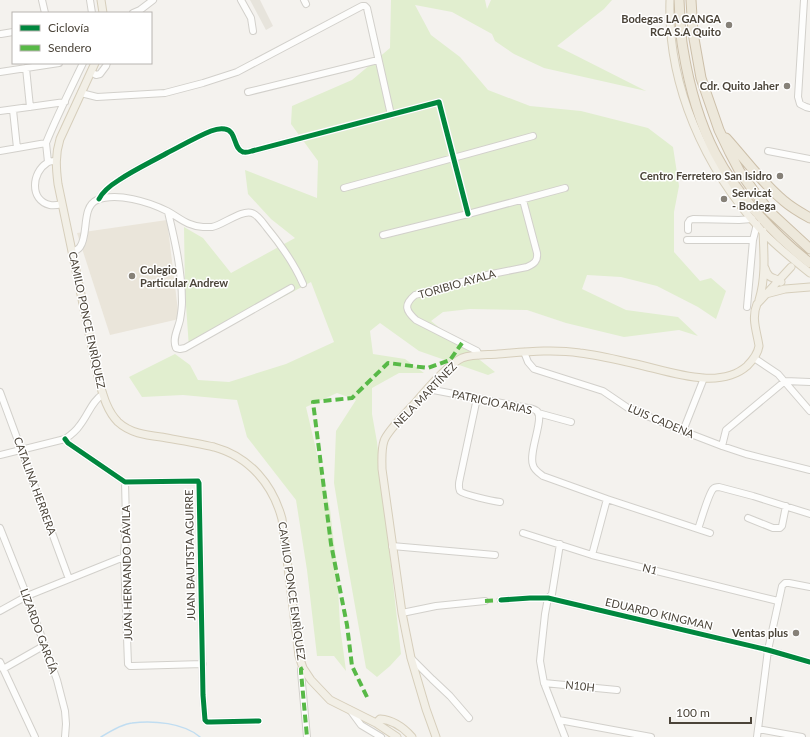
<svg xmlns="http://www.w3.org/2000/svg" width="810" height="737" viewBox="0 0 810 737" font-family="Lato,sans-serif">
	<rect width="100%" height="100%" fill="#f4f2ee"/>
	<path fill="#e7e4dc" d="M 250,0 L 260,0 L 273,26 L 266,30 Z"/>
	<path fill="#eae5da" d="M 167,220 L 179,319 L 110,335 L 77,233 Z"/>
	<path fill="#e1eecf" d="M 391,0 L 485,0 L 487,9 L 491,0 L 612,0 L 604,9 L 557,46 L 646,91 L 544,68 L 514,54 L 495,41 L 492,34 L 452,12 L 415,5 L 431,35 L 460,57 L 488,90 L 530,106 L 581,111 L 648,128 L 673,147 L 679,186 L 674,212 L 674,252 L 700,281 L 711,278 L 726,291 L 716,319 L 698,307 L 657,286 L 621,277 L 587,275 L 582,289 L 626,310 L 678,317 L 698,336 L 679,330 L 624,337 L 566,323 L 527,310 L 470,309 L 443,312 L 431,321 L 495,372 L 488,375 L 419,351 L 380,323 L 370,331 L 373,354 L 405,359 L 424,373 L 399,373 L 372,388 L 372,414 L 377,442 L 401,654 L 390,666 L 377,677 L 366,668 L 344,544 L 334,483 L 336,431 L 356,400 L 337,393 L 306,407 L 330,509 L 337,568 L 340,626 L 346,671 L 334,656 L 317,656 L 307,570 L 296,500 L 247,437 L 237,400 L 183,395 L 142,397 L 129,377 L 175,354 L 190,365 L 198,380 L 229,382 L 286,364 L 334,342 L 311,282 L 189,348 L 185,291 L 184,227 L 203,238 L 231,273 L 295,238 L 271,219 L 248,194 L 245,170 L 317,198 L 318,161 L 291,124 L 292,106 L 352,80 L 390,48 Z"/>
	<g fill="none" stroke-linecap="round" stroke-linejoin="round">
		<path stroke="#c0ddf1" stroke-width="1.5" d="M 101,737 C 109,732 123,724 132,723 C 153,720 184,723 200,737"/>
		<g stroke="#d2d0cb" stroke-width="8">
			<path id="minor" d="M 42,0 L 45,13
				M 90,0 L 92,13
				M 241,0 L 251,18 L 253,31
				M 304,0 L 306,4
				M 804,0 L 798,97 L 800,104 L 806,107 L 810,108
				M 133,13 L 140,10 L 153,0
				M 1,34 L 13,32
				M 26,68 L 30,107
				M 0,72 L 59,63
				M 91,72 L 96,75 L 100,74 L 106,66 L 107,63
				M 248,92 L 378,60
				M 81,93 L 97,97 L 165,93 L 203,83 L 237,72 L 362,6 L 365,6 L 367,8 L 391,115
				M 13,110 L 17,148
				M 0,111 L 65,102
				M 46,143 L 48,162
				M 0,151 L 46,143 C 57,116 70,90 83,63
				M 768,151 L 810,159
				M 56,161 C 53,161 49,161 47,163 C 32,172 29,200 50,205 C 54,206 58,205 62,204
				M 344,188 L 533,136
				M 99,199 C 103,191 111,185 119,180 C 134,170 151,162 167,153 C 181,146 196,137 211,131 C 216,129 220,128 225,129 C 237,131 233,149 243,152 C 246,153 249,152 252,151 L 439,102 L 468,214
				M 168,212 C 175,241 182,271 182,302 C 182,308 181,314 180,320 C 178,329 172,339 176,348 L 180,349 L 185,348 L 291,288
				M 688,230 L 688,223 L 690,220 L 693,219 L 739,220 L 752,219
				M 383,235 L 468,214 L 565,188
				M 687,240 L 753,240
				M 72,252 C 75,251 78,250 80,247 C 89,235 81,207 97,200 C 117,192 149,202 167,211 C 180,218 187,226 203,227 C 206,227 209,227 212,227 C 223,225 242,209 252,213 C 258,215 263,223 267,228 C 281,245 294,263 303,284
				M 747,307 L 753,240 L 757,224
				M 524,352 L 528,362 L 534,369 L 603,391 L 628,408 L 683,431 L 722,446 L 746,454 L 810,470
				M 479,355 L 477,351 L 473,349 L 416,320 C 406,311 403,305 415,295 L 487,275 L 527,267 C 534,264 538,261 537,253 L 523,200
				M 754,358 L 778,374 L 810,411
				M 428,389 L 528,408 C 531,408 534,409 537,411 C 545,418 528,452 533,465 C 534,470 539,473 543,476 L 607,499 L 592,555
				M 0,392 L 69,579
				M 477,398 L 460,478 C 459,482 458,487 460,491 C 464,495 493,501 500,502
				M 538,413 L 571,422
				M 683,431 L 704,378
				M 65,439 L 68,443 L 125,482 L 198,481 L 199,483 L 203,695 L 205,720 L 207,722 L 211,722 L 259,721
				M 722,446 L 726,430 L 785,381 L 810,382
				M 0,455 L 65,439 C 71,435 76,431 80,425 C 88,415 92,401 103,394
				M 125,482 L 126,521 L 124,557 L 128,664 L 130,666 L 132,666 L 203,664
				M 607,499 L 710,533
				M 748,518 L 773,528 L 780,528 L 782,526 L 786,506
				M 0,528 L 27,596 L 57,680 L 65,711 L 66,724 L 65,737
				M 698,529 C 701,521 708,495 713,489 C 715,487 716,487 719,487 L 753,496 L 810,514
				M 523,533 L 592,555 L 778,601
				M 560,544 L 552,594 L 548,598 L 545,614 L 540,661 L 544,683 L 565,737
				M 392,546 L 495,555
				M 501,600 L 530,598 L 548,598 L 768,650 L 810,662
				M 0,611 L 27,596 L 124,557
				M 402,613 L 436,606 L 485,601
				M 411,658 L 432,679 L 450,696 L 469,718
				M 0,662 L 35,737
				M 303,668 L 301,669 L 301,672 L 307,737
				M 3,669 L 45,645
				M 544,683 L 617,690
				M 350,710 L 361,725 L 381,737
				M 559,720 L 651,737
				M 758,729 L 802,737
				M 757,737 L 768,650 L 782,586 L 785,583 L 789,583 L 810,587"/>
		</g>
		<g stroke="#d6cebb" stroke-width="9">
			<path id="major" d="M 101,0 L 103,13
				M 670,0 C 667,85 705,169 762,231 C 777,247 794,260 810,273
				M 95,63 L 60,139 C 55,155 56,168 58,184 L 99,381 C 103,395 107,411 118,422 C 130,433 145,435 161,437 C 178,440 197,443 214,447 C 250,457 273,485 282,519 L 299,656 L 303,668 L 311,680 L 330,700 L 376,723 L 397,737
				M 765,268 C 769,281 774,276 781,282
				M 766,294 L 785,289 L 810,287
				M 759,300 C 766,277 764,255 763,231
				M 376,723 L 380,719 C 393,720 404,728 412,737
				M 436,737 L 426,709 L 411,658 L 402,613 L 382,469 C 382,460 381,450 384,441 C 387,431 408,411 416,402 C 426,390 449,364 462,358 C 473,354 487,355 498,354 C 525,352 553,349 580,353 C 598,355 618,360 636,364 C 668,371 719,391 747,366 C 752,361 758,353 759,346 C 757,332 751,318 757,304 L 791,267"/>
		</g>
		<g stroke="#ccbfa9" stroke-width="11">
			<path id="highway" d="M 679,0 C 680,16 680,33 683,49 C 689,85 698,120 715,153 C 737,195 773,234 810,263
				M 691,0 L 693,33 L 701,78 L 719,130 L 730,153 L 740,172 L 753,190 L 770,212 L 810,249
				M 726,138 C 745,159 762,183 784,201 C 792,208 801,213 810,218"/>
		</g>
		<use href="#minor" stroke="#fdfdfc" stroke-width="6"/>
		<use href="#major" stroke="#f2efe6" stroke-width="7"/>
		<use href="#highway" stroke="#ede8db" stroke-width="9"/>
		<path stroke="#58b947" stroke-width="4" stroke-dasharray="8 4" stroke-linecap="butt" d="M 485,601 L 501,600
			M 303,668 L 301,669 L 301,672 L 307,737
			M 367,697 L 352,666 L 347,625 L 331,544 L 313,402 L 352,398 L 388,363 L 428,368 L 450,360 L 462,343"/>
		<g stroke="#fff" stroke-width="8">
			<path id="cycleway" d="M 99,199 C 103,191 111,185 119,180 C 134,170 151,162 167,153 C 181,146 196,137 211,131 C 216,129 220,128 225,129 C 237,131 233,149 243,152 C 246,153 249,152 252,151 L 439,102 L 468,214
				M 65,439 L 68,443 L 125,482 L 198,481 L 199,483 L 203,695 L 205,720 L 207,722 L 211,722 L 259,721
				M 501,600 L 530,598 L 548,598 L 768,650 L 810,662"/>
		</g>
		<use href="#cycleway" stroke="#00873e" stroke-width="5"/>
	</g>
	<g fill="#868178" stroke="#fff" stroke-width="1.5">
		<circle cx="729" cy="25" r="4"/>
		<circle cx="787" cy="86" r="4"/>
		<circle cx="780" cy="176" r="4"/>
		<circle cx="724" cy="199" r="4"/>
		<circle cx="132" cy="276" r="4"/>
		<circle cx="796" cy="633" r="4"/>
	</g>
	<g text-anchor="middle" stroke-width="3" stroke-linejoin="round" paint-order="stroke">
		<g font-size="11" font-weight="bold" fill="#4b4439" stroke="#fff" text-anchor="end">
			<text x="721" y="23">Bodegas LA GANGA<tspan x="721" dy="13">RCA S.A Quito</tspan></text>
			<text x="779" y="90">Cdr. Quito Jaher</text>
			<text x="772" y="180">Centro Ferretero San Isidro</text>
			<text x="732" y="197" text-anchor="start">Servicat<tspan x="732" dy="13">- Bodega</tspan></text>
			<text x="140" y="274" text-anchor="start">Colegio<tspan x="140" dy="13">Particular Andrew</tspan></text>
			<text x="788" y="637">Ventas plus</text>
		</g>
		<g font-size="11" fill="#4b4439" stroke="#fff">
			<text transform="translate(457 284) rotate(-16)" y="4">TORIBIO AYALA</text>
			<text transform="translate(87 320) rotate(78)" y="4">CAMILO PONCE ENRÌQUEZ</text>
			<text transform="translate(425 395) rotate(-46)" y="4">NELA MARTÍNEZ</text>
			<text transform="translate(492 402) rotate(12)" y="4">PATRICIO ARIAS</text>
			<text transform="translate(661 421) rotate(23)" y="4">LUIS CADENA</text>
			<text transform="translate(35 486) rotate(70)" y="4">CATALINA HERRERA</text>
			<text transform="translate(190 555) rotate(-91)" y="4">JUAN BAUTISTA AGUIRRE</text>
			<text transform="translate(650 569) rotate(14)" y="4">N1</text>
			<text transform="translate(127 573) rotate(-91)" y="4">JUAN HERNANDO DÁVILA</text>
			<text transform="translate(292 591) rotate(82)" y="4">CAMILO PONCE ENRÌQUEZ</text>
			<text transform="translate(659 614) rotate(13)" y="4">EDUARDO KINGMAN</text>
			<text transform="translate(39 631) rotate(70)" y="4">LIZARDO GARCÍA</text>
			<text transform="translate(580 686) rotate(6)" y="4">N10H</text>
		</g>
	</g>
	<rect x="12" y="12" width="140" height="52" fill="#ffffff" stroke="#b7b4b0"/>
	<rect x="20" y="25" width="20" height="6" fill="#00873e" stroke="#b7b4b0"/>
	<text x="48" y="32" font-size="12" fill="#4b4439">Ciclovía</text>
	<rect x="20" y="45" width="20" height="6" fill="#58b947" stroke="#b7b4b0"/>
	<text x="48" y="52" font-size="12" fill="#4b4439">Sendero</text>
	<path d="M670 717v6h81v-6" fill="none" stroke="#4b4439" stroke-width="2"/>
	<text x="676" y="717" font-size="12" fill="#4b4439" stroke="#ffffff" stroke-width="3" paint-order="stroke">100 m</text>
</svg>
